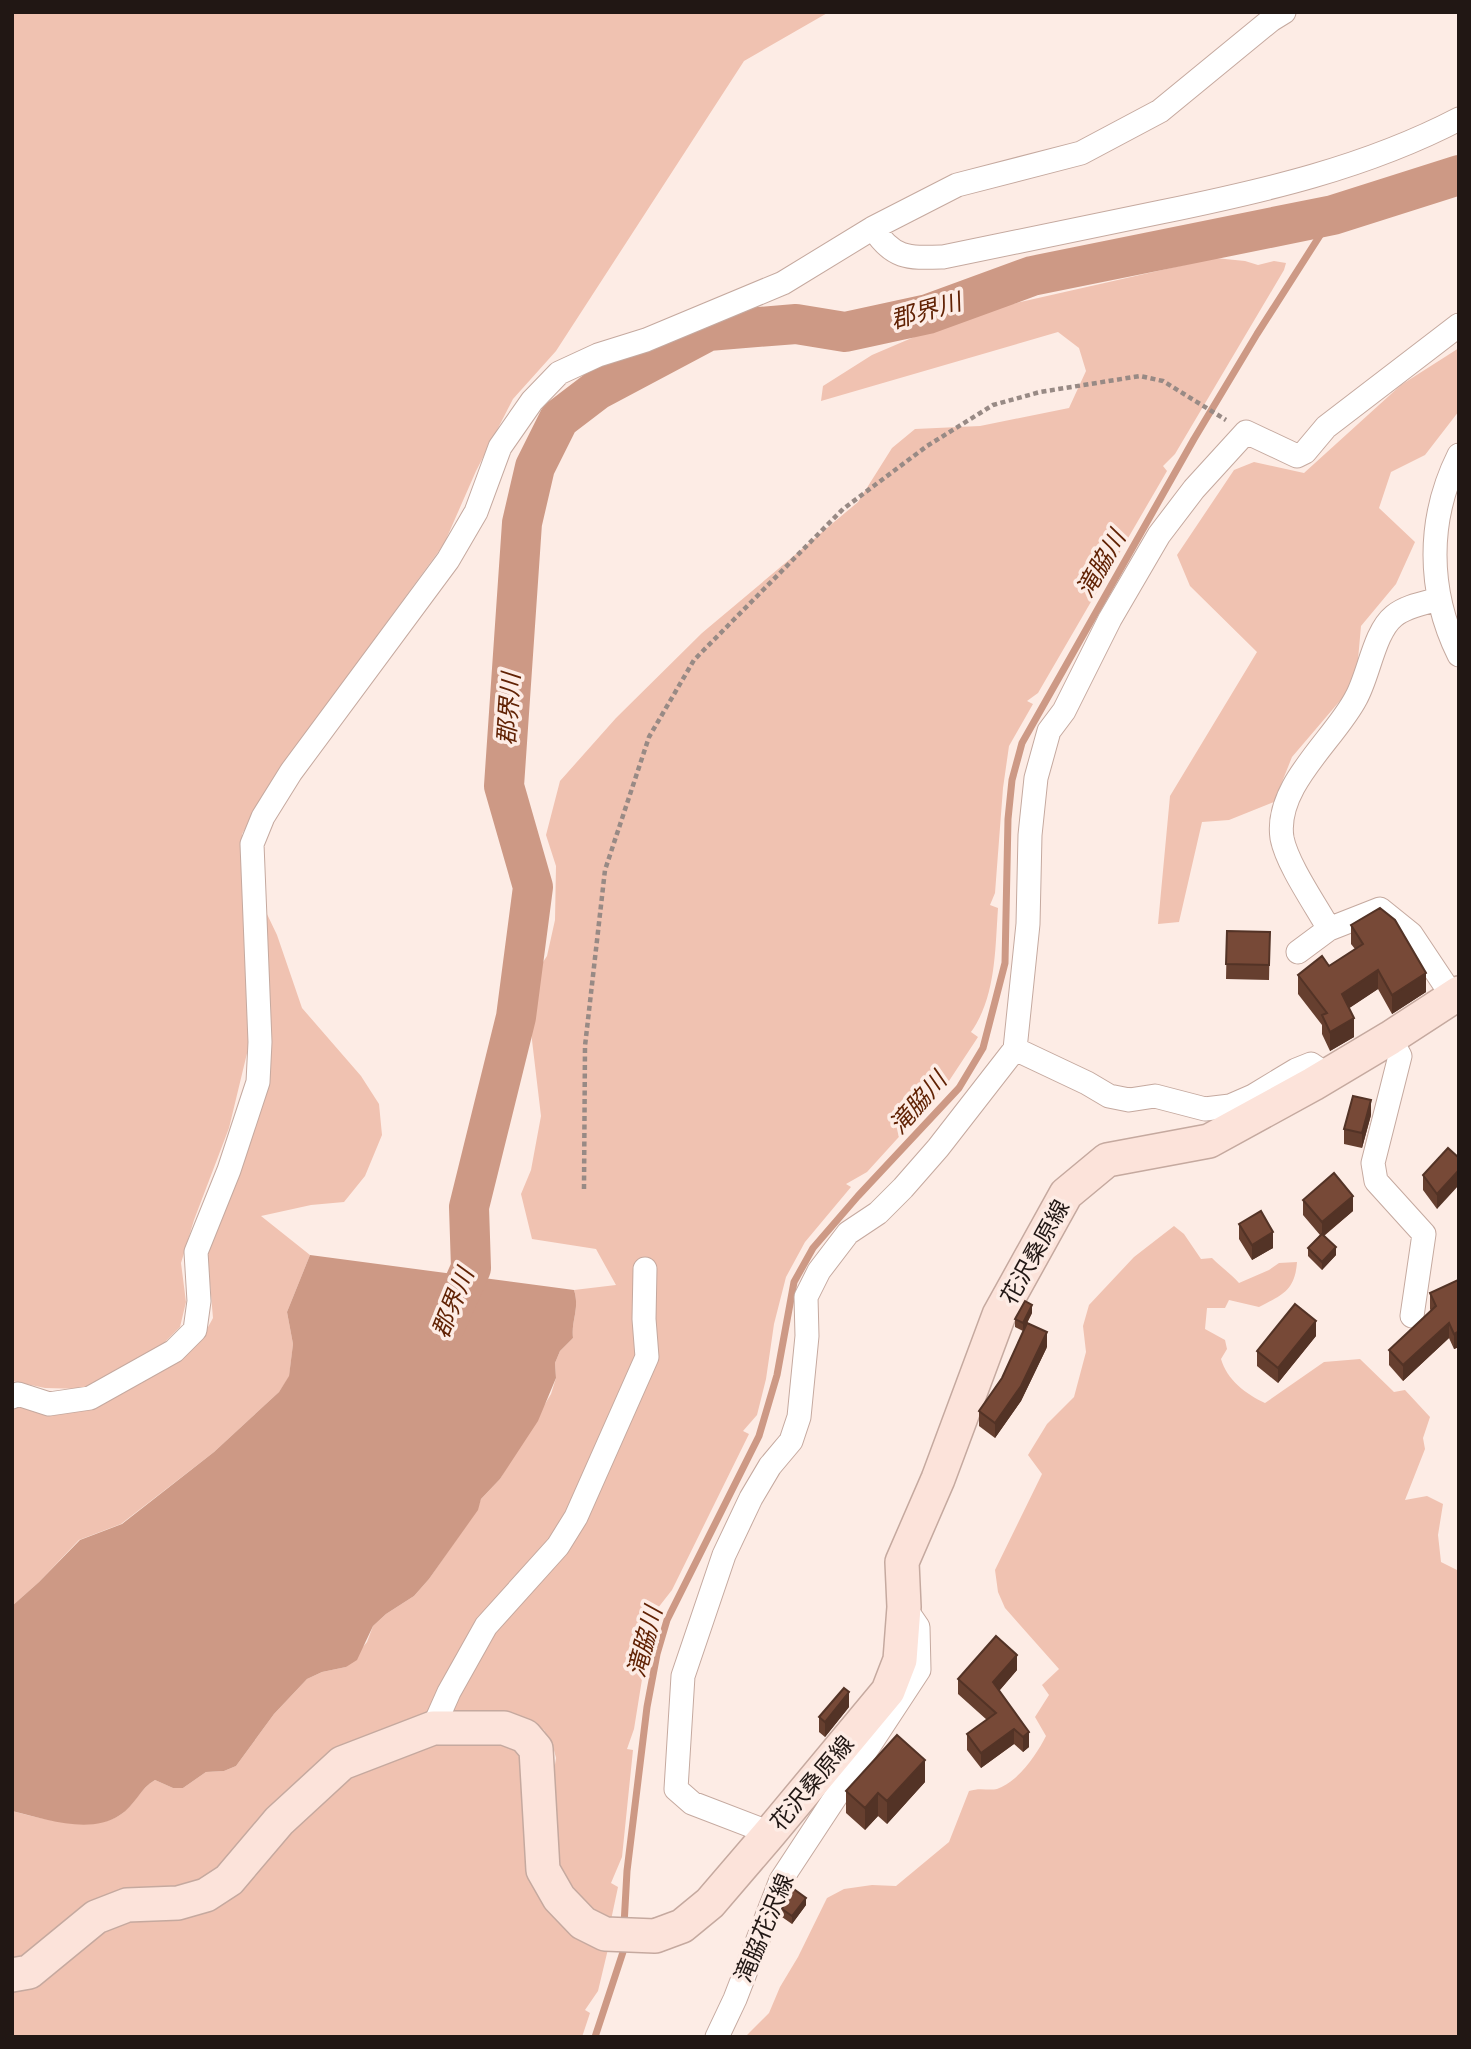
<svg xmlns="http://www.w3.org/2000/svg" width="1471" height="2049" viewBox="0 0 1471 2049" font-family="Rubik,'Noto Sans JP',sans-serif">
	<rect width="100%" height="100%" fill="#fdece5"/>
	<path fill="#f0c2b1" d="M 12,12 L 829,12 L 744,61 L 556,351 L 513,399 L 476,471 L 444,544 L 286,760 L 242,834 L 249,1045 L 229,1128 L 194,1220 L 181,1263 L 186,1302 L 180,1327 L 161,1346 L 82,1389 L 45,1388 L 12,1381 Z
		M 1215,258 L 1245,261 L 1258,265 L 1274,261 L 1286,263 L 1284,270 L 1175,454 L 1163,466 L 1167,471 L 1038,693 L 1027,701 L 1033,704 L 1009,746 L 1003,788 L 995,893 L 990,905 L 998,908 C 995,950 996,997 971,1032 L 978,1037 L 947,1084 L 867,1172 L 846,1184 L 851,1187 L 805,1242 L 786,1277 L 774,1324 L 766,1379 L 757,1415 L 743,1431 L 749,1434 L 672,1590 L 654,1613 L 660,1617 L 648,1642 L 634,1729 L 627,1749 L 633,1750 L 622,1857 L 611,1883 L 618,1887 L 611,1920 L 594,1918 L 562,1878 L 550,1796 L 556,1758 L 553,1746 L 544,1730 L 526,1720 L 426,1714 L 226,1870 L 180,1891 L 152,1887 L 129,1889 L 46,1945 L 12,1963 L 12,1811 C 43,1819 92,1833 120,1815 C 135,1805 140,1788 155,1780 L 173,1788 L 183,1788 L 206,1772 L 224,1771 L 236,1766 L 274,1714 L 307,1679 L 322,1672 L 346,1667 L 367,1642 L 373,1626 L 386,1614 L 414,1596 L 429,1579 L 477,1510 L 481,1499 L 500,1479 L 551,1394 L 556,1378 L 555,1363 L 560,1351 L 573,1338 C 571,1320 580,1309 574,1290 L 616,1285 L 596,1249 L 532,1239 L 521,1194 L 531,1170 L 541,1116 L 529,1015 L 535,974 L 547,956 L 555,920 L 556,866 L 546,835 L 560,781 L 616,718 L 702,633 L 858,502 L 892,448 L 915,429 L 980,426 L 1069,408 L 1086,371 L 1079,348 L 1058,332 L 821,401 L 823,386 L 872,355 L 968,314 Z
		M 1459,348 L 1459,411 L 1425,455 L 1391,472 L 1379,508 L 1415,542 L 1396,584 L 1361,626 L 1356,682 L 1292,757 L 1274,802 L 1229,820 L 1202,822 L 1179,922 L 1158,924 L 1170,796 L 1257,652 L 1190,586 L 1177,555 L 1234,470 L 1254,462 L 1304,473 L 1401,385 Z
		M 266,912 L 277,935 L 302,1008 L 361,1076 L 379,1104 L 382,1135 L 365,1176 L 344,1202 L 311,1205 L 261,1216 L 310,1255 L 287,1312 L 293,1344 L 289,1377 L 279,1392 L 214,1452 L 121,1524 L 79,1540 L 39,1582 L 12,1606 L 12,1409 L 18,1407 L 72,1411 L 202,1338 L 213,1318 L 207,1248 L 269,1028 Z
		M 1174,1226 L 1184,1234 L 1201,1259 L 1212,1258 C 1222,1268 1230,1273 1239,1283 L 1269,1270 L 1279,1263 L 1297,1262 C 1295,1291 1282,1295 1259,1307 L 1229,1300 L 1225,1308 L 1207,1308 L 1205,1329 L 1225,1340 L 1227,1349 L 1221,1359 C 1227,1380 1246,1394 1265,1403 L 1324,1362 L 1360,1359 L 1394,1392 L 1405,1390 L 1430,1417 L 1423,1438 L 1425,1449 L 1405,1500 L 1427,1496 L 1443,1504 L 1438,1535 L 1441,1562 L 1459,1571 L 1459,2037 L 745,2037 L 769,2013 L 780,1987 L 798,1957 L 827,1898 L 844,1889 L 872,1885 L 896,1886 L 949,1842 L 969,1791 C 981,1787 988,1791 997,1789 C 1018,1782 1037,1754 1046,1736 L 1035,1717 L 1049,1695 L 1042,1685 L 1059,1669 L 1005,1608 L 998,1592 L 995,1570 L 1042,1474 L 1028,1455 L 1047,1424 L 1074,1397 L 1086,1352 L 1083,1326 L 1089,1305 L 1134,1257 Z
		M 435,1741 L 510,1744 L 525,1765 L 531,1866 L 608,1949 L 598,1991 L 585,2010 L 590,2013 L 582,2037 L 12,2037 L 12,1986 L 91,1929 L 184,1911 L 350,1772 Z"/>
	<path fill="#cd9985" d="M 310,1255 L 574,1290 C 580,1309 571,1320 573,1338 L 560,1351 L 555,1363 L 556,1378 L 538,1421 L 500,1479 L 481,1499 L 478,1510 L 429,1579 L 414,1596 L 386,1614 L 373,1626 L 357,1660 L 346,1667 L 322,1672 L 307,1679 L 274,1714 L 236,1766 L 224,1771 L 206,1772 L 183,1788 L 173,1788 L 155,1780 C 140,1788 135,1806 120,1815 C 90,1835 45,1819 12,1811 L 12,1606 L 39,1582 L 80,1540 L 122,1524 L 214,1452 L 279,1392 L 289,1376 L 293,1344 L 287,1312 Z"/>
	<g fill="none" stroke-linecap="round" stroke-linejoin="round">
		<path stroke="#cd9985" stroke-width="7" d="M 624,1925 L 627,1871 L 647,1707 L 657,1654 L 667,1620 L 759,1436 L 777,1375 L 794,1282 L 813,1248 L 858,1196 L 959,1088 L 983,1048 L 1005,963 L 1008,819 L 1012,780 L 1022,743 L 1194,439 L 1257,334 L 1333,215
			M 595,2037 L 623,1952 L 623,1944"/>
		<path stroke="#cd9985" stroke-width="40" d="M 446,1324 L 471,1268 L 469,1207 L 516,1017 L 533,887 L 504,786 L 522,523 L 535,467 L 559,419 L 597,390 L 708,331 L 796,324 L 845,332 L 928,314 L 1032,276 L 1333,215 L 1459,175"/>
		<g stroke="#c5a99f" stroke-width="25">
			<path id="minor" d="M 873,228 C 893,259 908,258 943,257 C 1015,242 1088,227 1161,212 C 1263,191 1365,168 1459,119
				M 1459,455 C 1427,519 1427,590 1459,655
				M 1329,929 C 1315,904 1287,864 1282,838 C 1274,786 1335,739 1356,698 C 1369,675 1374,632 1394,616 C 1406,606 1425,603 1439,599
				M 1298,952 L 1329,929 L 1380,909 L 1411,934 L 1453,997
				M 1390,1038 L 1400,1056 L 1373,1163 L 1376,1181 L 1424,1234 L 1412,1316
				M 1015,1049 L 1028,924 L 1030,835 L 1036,778 L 1049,731 L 1064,711 L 1110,619 L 1159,535 L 1194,489 L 1246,432 L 1297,456 L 1305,452 L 1326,427 L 1459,325
				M 12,1397 L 18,1394 L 49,1404 L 90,1398 L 174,1351 L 195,1330 L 199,1301 L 196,1252 L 229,1170 L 258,1082 L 260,1042 L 252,844 L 263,817 L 291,772 L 448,560 L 476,512 L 500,447 L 532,401 L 559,373 L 598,355 L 646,340 L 783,283 L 873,228 L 957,185 L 1081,153 L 1160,111 L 1271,20 L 1284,12
				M 433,1728 L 449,1692 L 486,1626 L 558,1546 L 576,1517 L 647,1357 L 644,1319 L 645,1269
				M 770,1833 L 692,1803 L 676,1789 L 683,1676 L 724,1555 L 751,1498 L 770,1466 L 791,1441 L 799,1417 L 807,1336 L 806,1297 L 819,1271 L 848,1233 L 878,1213 L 903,1188 L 938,1148 L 1015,1049 L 1087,1083 L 1109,1096 L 1129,1100 L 1155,1096 L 1205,1109 L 1230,1106 L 1253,1096 L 1296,1070 L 1311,1064 L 1327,1075
				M 717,2037 L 735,1999 L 781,1880 L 919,1670 L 918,1627 L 905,1608"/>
		</g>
		<g stroke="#c5a99f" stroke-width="36">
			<path id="secondary" d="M 12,1975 L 29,1972 L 96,1917 L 127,1905 L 178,1903 L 206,1895 L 229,1880 L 279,1821 L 342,1763 L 433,1728 L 504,1728 L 525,1736 L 536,1749 L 543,1870 L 559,1898 L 583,1923 L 605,1934 L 655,1936 L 682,1926 L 710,1903 L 770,1833 L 888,1691 L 900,1660 L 904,1607 L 902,1562 L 938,1479 L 999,1315 L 1066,1194 L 1107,1160 L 1209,1141 L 1313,1084 L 1390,1038 L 1459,993"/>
		</g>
		<path stroke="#988a85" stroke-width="4.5" stroke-dasharray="5 3.5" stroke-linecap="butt" d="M 584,1189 L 585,1046 L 605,870 L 649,737 L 694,660 L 843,509 L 927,446 L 993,405 L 1040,392 L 1140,376 L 1163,381 L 1226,420"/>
		<use href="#minor" stroke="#fff" stroke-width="23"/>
		<use href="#secondary" stroke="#fce3da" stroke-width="33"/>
	</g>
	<path fill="#663f2f" d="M 1351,925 L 1426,992 L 1392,1014 L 1378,989 L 1349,1008 L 1354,1037 L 1330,1051 L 1322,1034 L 1322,1025 L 1298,994 L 1298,975 L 1329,966 L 1355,949 L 1351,944 Z
		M 1227,931 L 1270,932 L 1269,980 L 1226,979 Z
		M 1371,1115 L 1362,1148 L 1344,1144 L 1344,1129 Z
		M 1459,1158 L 1437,1209 L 1423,1190 L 1423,1175 Z
		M 1303,1200 L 1353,1211 L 1324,1236 L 1336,1255 L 1322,1270 L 1308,1256 L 1308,1248 L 1320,1235 L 1303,1215 Z
		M 1239,1224 L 1273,1248 L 1252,1260 L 1239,1239 Z
		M 1459,1282 L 1459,1347 L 1454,1349 L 1449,1338 L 1403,1381 L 1389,1365 L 1389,1350 L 1431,1311 L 1430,1309 L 1430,1293 Z
		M 1032,1313 L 1023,1331 L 1015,1327 L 1015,1319 Z
		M 1316,1336 L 1278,1383 L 1257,1366 L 1257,1351 Z
		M 1047,1347 L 1021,1401 L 995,1438 L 979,1426 L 979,1411 Z
		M 1017,1670 L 999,1691 L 1029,1747 L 1023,1752 L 1014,1744 L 981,1768 L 967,1750 L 967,1734 L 987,1720 L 958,1694 L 958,1679 Z
		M 849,1707 L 825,1737 L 819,1732 L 819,1717 Z
		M 925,1782 L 887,1824 L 878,1816 L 865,1830 L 846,1813 L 846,1791 Z
		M 806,1905 L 792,1924 L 782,1917 L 782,1909 Z"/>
	<path fill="#533326" d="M 1378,970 L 1378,989 L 1342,1013 L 1342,994 Z
		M 1426,973 L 1426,992 L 1392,1014 L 1392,995 Z
		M 1354,1018 L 1354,1037 L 1330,1051 L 1330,1032 Z
		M 1371,1100 L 1371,1115 L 1362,1148 L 1362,1133 Z
		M 1459,1170 L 1459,1185 L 1437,1209 L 1437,1194 Z
		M 1353,1196 L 1353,1211 L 1322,1237 L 1322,1222 Z
		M 1273,1232 L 1273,1248 L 1252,1260 L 1252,1245 Z
		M 1336,1247 L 1336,1255 L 1322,1270 L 1322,1262 Z
		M 1032,1305 L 1032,1313 L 1023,1331 L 1023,1323 Z
		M 1316,1321 L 1316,1336 L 1278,1383 L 1278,1368 Z
		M 1449,1323 L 1449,1338 L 1403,1381 L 1403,1365 Z
		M 1459,1331 L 1459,1347 L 1454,1349 L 1454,1334 Z
		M 1047,1332 L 1047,1347 L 1021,1401 L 995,1438 L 995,1423 Z
		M 1017,1655 L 1017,1670 L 993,1698 L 993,1682 Z
		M 849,1692 L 849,1707 L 825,1737 L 825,1722 Z
		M 1014,1729 L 1014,1744 L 981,1768 L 981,1753 Z
		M 1029,1732 L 1029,1747 L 1023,1752 L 1023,1737 Z
		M 925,1760 L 925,1782 L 887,1824 L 887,1801 Z
		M 878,1793 L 878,1816 L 865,1830 L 865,1808 Z
		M 806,1898 L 806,1905 L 792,1924 L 792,1916 Z"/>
	<path fill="#774937" stroke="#533326" stroke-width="2" d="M 1380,908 L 1395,920 L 1426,973 L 1392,995 L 1378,970 L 1342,994 L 1354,1018 L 1330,1032 L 1322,1015 L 1327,1013 L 1298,975 L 1322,956 L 1329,966 L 1363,944 L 1351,925 Z
		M 1227,931 L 1270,932 L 1269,965 L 1226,964 Z
		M 1353,1096 L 1371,1100 L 1362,1133 L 1344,1129 Z
		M 1448,1148 L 1459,1158 L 1459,1170 L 1437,1194 L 1423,1175 Z
		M 1334,1173 L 1353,1196 L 1322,1222 L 1303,1200 Z
		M 1261,1211 L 1273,1232 L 1252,1245 L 1239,1224 Z
		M 1322,1234 L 1336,1247 L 1322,1262 L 1308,1248 Z
		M 1458,1280 L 1459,1282 L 1459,1331 L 1454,1334 L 1449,1323 L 1403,1365 L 1389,1350 L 1436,1306 L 1430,1293 Z
		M 1025,1301 L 1032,1305 L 1023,1323 L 1015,1319 Z
		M 1295,1304 L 1316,1321 L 1278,1368 L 1257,1351 Z
		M 1027,1323 L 1047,1332 L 1021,1386 L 995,1423 L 979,1411 L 1002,1378 Z
		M 996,1636 L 1017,1655 L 993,1682 L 1029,1732 L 1023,1737 L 1014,1729 L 981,1753 L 967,1734 L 996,1713 L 958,1679 Z
		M 844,1688 L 849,1692 L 825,1722 L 819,1717 Z
		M 897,1735 L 925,1760 L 887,1801 L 878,1793 L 865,1808 L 846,1791 Z
		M 791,1887 L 806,1898 L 792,1916 L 782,1909 Z"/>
	<g text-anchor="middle" stroke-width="7" stroke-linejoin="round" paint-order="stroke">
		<g font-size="23" fill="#211714" stroke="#fdece5">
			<text transform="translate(1035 1252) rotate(-61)" y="8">花沢桑原線</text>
			<text transform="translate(812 1783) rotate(-50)" y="8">花沢桑原線</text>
			<text transform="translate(764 1928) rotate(-67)" y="8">滝脇花沢線</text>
		</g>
		<g font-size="24" font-style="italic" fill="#612204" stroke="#fdece5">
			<text transform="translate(926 311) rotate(-16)" y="8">郡界川</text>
			<text transform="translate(1101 564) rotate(-60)" y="8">滝脇川</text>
			<text transform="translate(509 709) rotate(-86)" y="8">郡界川</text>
			<text transform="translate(918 1103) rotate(-49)" y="8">滝脇川</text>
			<text transform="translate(453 1303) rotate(-68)" y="8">郡界川</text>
			<text transform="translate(645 1642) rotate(-75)" y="8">滝脇川</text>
		</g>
	</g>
	<rect width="1471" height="2049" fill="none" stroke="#211714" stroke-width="28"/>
</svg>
